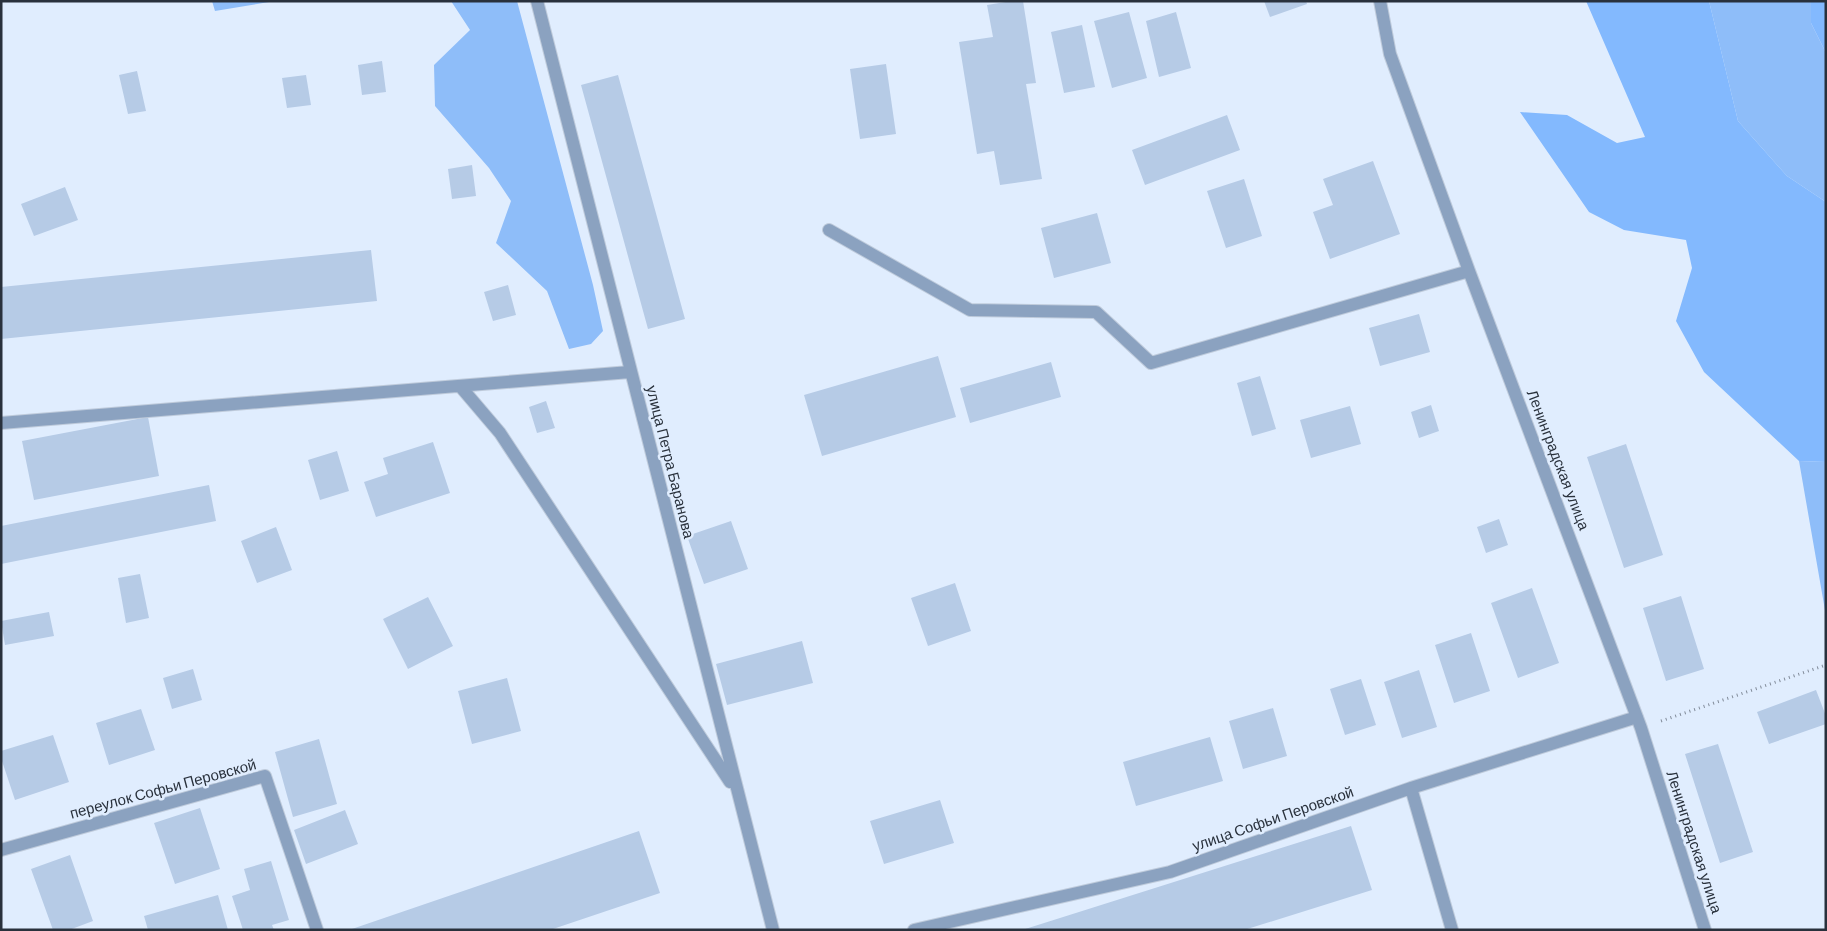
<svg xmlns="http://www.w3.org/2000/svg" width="1827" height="931" viewBox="0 0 1827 931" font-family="Barlow,sans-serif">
	<rect width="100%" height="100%" fill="#e0edfe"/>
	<path fill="#8ebdf9" d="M 212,1 L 275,1 L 215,11 Z
		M 451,1 L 517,1 L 593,285 L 603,331 L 591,344 L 569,349 L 547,291 L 496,243 L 511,201 L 489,168 L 435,106 L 434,65 L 470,30 Z
		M 1709,1 L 1811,1 L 1811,23 L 1826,53 L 1826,202 L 1787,176 L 1738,121 Z
		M 1799,461 L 1826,462 L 1826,616 Z"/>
	<path fill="#83b9fe" d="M 1586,1 L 1709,1 L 1738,121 L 1787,176 L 1826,202 L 1826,462 L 1799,461 L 1704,372 L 1676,321 L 1692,268 L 1686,240 L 1624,230 L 1589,212 L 1520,112 L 1567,115 L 1617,143 L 1645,137 Z
		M 1811,1 L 1826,1 L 1826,53 L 1811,23 Z"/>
	<path fill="#b6cbe6" d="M 1012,1 L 1023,1 L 1036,83 L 1026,84 L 1042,179 L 1000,185 L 994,151 L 977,154 L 959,42 L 993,37 L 987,5 Z
		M 1264,1 L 1306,1 L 1307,4 L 1270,17 Z
		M 1129,12 L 1147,78 L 1112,88 L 1094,21 Z
		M 1176,12 L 1191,68 L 1159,77 L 1146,21 Z
		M 1082,25 L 1095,87 L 1064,93 L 1051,32 Z
		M 382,61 L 386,92 L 362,95 L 358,65 Z
		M 886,64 L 896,134 L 860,139 L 850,69 Z
		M 137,71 L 146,111 L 128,114 L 119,75 Z
		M 306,75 L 311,105 L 287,108 L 282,78 Z
		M 618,75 L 685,319 L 648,329 L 581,85 Z
		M 1227,115 L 1240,150 L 1145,185 L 1132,150 Z
		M 1373,161 L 1400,234 L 1330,259 L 1313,212 L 1333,205 L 1323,179 Z
		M 472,165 L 476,196 L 452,199 L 448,169 Z
		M 1244,179 L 1262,236 L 1226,248 L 1207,191 Z
		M 65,187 L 78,220 L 34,236 L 21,204 Z
		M 1097,213 L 1111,263 L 1054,278 L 1041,228 Z
		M 371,250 L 377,301 L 1,339 L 1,287 Z
		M 508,285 L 516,315 L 493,321 L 484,292 Z
		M 1419,314 L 1430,352 L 1380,366 L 1369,328 Z
		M 938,356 L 956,417 L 822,456 L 804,395 Z
		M 1051,362 L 1061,397 L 970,423 L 960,388 Z
		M 1260,376 L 1276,429 L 1252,436 L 1237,383 Z
		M 546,401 L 555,428 L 537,433 L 529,407 Z
		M 1431,405 L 1439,431 L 1419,438 L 1411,412 Z
		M 1350,406 L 1361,444 L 1311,458 L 1300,420 Z
		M 148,417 L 159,476 L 34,500 L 22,441 Z
		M 433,442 L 450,493 L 376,517 L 364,482 L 388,474 L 383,458 Z
		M 1626,444 L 1663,555 L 1624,568 L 1587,457 Z
		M 337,451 L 349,491 L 320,500 L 308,460 Z
		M 209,485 L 216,521 L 1,564 L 1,526 Z
		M 1499,519 L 1508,545 L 1486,553 L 1477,527 Z
		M 731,521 L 748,569 L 704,584 L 687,536 Z
		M 276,527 L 292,570 L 257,583 L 241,541 Z
		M 140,574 L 149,618 L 126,623 L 118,578 Z
		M 955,583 L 971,631 L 928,646 L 911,598 Z
		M 1532,588 L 1559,663 L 1518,678 L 1491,603 Z
		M 1681,596 L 1704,669 L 1666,681 L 1643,608 Z
		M 428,597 L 453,646 L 408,669 L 383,619 Z
		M 49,612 L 54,636 L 5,645 L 1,621 Z
		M 1471,633 L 1490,691 L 1454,703 L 1435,645 Z
		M 802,641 L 813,683 L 727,705 L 716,664 Z
		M 193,669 L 202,700 L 172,709 L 163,678 Z
		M 1419,670 L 1437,727 L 1402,738 L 1384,682 Z
		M 507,678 L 521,731 L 472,744 L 458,691 Z
		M 1361,679 L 1376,725 L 1345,735 L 1330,689 Z
		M 1816,690 L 1826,716 L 1826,724 L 1769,744 L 1757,712 Z
		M 1273,708 L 1287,756 L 1243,769 L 1229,721 Z
		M 141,709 L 155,750 L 109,765 L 96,723 Z
		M 53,735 L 69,782 L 15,800 L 1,758 L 1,751 Z
		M 1210,737 L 1223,781 L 1136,806 L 1123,762 Z
		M 319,739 L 337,804 L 293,817 L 275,752 Z
		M 1718,744 L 1753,852 L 1720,863 L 1685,754 Z
		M 940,800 L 954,843 L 884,864 L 870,821 Z
		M 200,808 L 220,869 L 175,884 L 154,823 Z
		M 345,810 L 358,844 L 306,864 L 294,830 Z
		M 1351,826 L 1372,890 L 1244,930 L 1022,930 Z
		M 639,831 L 660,893 L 550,930 L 349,930 Z
		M 70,855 L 93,921 L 69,930 L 53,930 L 31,869 Z
		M 271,861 L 289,920 L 272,925 L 274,930 L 243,930 L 232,896 L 250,890 L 244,869 Z
		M 218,895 L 228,930 L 148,930 L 144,916 Z"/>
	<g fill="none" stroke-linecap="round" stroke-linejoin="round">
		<g stroke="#bfcbdb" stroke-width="14">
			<path id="minor" d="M 537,1 L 773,930
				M 1380,1 L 1390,54 L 1469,271 L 1641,728 L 1705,930
				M 829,230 L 970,310 L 1096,312 L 1151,363 L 1469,271
				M 460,386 L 500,433 L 730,782
				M 1,423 L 630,372
				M 1411,788 L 1452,930
				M 1,850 L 265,776 L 317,930
				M 914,930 L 1170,872 L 1411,788 L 1637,717"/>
		</g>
		<path stroke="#828c9a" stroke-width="3" stroke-dasharray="1 4" stroke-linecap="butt" d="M 1661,721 L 1826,665"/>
		<use href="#minor" stroke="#8ba2c0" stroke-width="12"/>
	</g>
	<g text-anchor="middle" stroke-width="5" stroke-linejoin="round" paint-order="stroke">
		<g font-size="15" fill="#29313c" stroke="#e0edfe">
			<text transform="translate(1558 460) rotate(69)" y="5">Ленинградская улица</text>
			<text transform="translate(670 462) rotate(76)" y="5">улица Петра Баранова</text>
			<text transform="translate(163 789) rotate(-15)" y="5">переулок Софьи Перовской</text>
			<text transform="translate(1273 819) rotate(-19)" y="5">улица Софьи Перовской</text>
			<text transform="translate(1694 842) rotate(72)" y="5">Ленинградская улица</text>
		</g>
	</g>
	<rect width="1827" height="931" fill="none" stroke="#29313c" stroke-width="5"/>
</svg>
